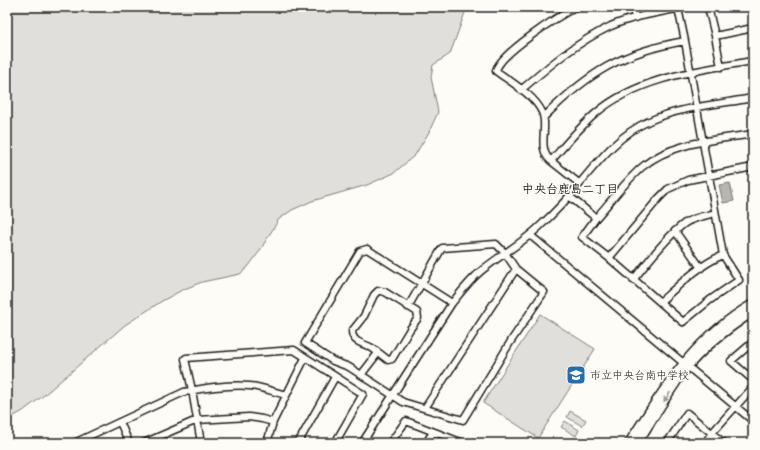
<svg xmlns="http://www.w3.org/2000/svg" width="760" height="450" viewBox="0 0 760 450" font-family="'Shantell Sans','Klee One',sans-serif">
	<rect width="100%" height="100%" fill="#fdfcf7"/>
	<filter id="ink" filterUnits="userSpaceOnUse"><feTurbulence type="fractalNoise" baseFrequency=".025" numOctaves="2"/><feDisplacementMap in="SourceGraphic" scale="8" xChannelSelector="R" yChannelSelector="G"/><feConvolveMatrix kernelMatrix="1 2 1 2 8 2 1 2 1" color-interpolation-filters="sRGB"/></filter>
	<g filter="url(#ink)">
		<path fill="#e0dfdb" stroke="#7e7e7c" d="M 7,7 L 467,7 L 450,54 L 433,65 L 431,77 L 438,112 L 429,132 L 415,155 L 394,173 L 367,185 L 312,201 L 292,210 L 279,219 L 259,252 L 248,267 L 240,274 L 202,282 L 182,290 L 162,301 L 125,325 L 43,396 L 23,411 L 7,420 Z
			M 540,314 L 595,349 L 538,438 L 483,403 Z
			M 570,411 L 586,420 L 582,426 L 567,417 Z
			M 565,421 L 579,430 L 576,436 L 561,427 Z"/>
		<path fill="#b7b6b2" stroke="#797876" d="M 730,183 L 734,201 L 723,203 L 719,185 Z"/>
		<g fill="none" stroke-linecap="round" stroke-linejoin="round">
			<g stroke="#1c1c1c" stroke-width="9">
				<path id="street" d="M 631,7 L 636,18
					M 708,7 L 715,36 L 721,67
					M 715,36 L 753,28
					M 521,90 C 549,66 577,42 611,26 C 634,16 661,12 686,7
					M 544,117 C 589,72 622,52 685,41
					M 551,161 C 536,148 549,127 542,112 C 534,95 511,82 496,71 C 499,54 560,15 576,7
					M 580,184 L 551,161 C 565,145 579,128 595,114 C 637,77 700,70 753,61
					M 569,196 L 596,218 L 582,237 L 609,258 L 683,322 L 710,300 L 739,280 L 723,255 L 685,41 L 678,8
					M 596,218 C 611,201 625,182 642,167 C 671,142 716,140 753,134
					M 675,231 L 701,268
					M 530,235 L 753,421
					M 609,258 L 659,198 L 668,189 L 688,180 L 753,167
					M 633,280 C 647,263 668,235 685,223 C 694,217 705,216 715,213
					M 378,291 L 381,291 L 385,292 L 417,312 L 418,318 L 410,329 L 392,359 L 388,360 C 383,356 378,352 372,348 C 364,343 352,343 352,331 L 364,316 L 374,295 Z
					M 660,302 C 679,285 699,265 723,255
					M 408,307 L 442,248 L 496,244 L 505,253 L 516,269 L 544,292 L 511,341 L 463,420 L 403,402 L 349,367 L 333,361 L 305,343 L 360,251 L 367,249 L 452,303
					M 753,342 L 731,361 L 753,380
					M 361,375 L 378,353
					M 425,408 L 516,269
					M 120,422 L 129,443
					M 74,443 L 184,392 C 205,388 228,384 250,386 C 262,387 274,392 286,395
					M 144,443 L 197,420 L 249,417 L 262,419 L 273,422
					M 201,443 L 192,390 L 185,359 L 186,358 L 294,350 L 363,394 L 335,443
					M 267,443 L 273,422 L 305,358
					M 298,443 L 335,377
					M 362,443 L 452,303 C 461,292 470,280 481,271 C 499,256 521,244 539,227 C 553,214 568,199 580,183 C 600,159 620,134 649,121 C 680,107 720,104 753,98
					M 390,443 L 406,421 L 463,443
					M 426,443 L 433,432
					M 667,443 L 687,413 L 724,443
					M 705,443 L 712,433 L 753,387"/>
			</g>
			<g stroke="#1c1c1c" stroke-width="11">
				<path id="secondary" d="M 629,443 C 665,387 694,338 753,304
					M 637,443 C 653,419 667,394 684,371 C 703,347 728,328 753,312"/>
			</g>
			<use href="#street" stroke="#fdfcf7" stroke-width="6"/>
			<use href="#secondary" stroke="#fdfcf7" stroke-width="8"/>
		</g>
		<defs><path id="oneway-solid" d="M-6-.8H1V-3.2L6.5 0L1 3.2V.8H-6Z"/></defs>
		<use fill="#989794" href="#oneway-solid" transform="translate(667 397) rotate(124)"/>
	</g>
	<defs>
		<g id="school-square" transform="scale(1)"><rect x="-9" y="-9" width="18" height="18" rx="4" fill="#1f6fb2" stroke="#fdfcf7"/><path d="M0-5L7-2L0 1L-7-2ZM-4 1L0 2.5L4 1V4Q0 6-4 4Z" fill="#fff"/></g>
	</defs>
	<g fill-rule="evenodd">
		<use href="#school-square" x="576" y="375"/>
	</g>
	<g text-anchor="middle" stroke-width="3" stroke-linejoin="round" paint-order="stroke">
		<g font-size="11" fill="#1c1c1c" stroke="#fdfcf7" text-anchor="start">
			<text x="590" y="379">市立中央台南中学校</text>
		</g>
		<g font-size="12" font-weight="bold" fill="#1c1c1c" stroke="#fdfcf7">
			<text x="570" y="193">中央台鹿島二丁目</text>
		</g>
	</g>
	<rect width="760" height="450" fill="none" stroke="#fdfcf7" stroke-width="24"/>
	<rect x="12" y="12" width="736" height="426" fill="none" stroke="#1c1c1c" stroke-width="1.5" filter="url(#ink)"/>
</svg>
